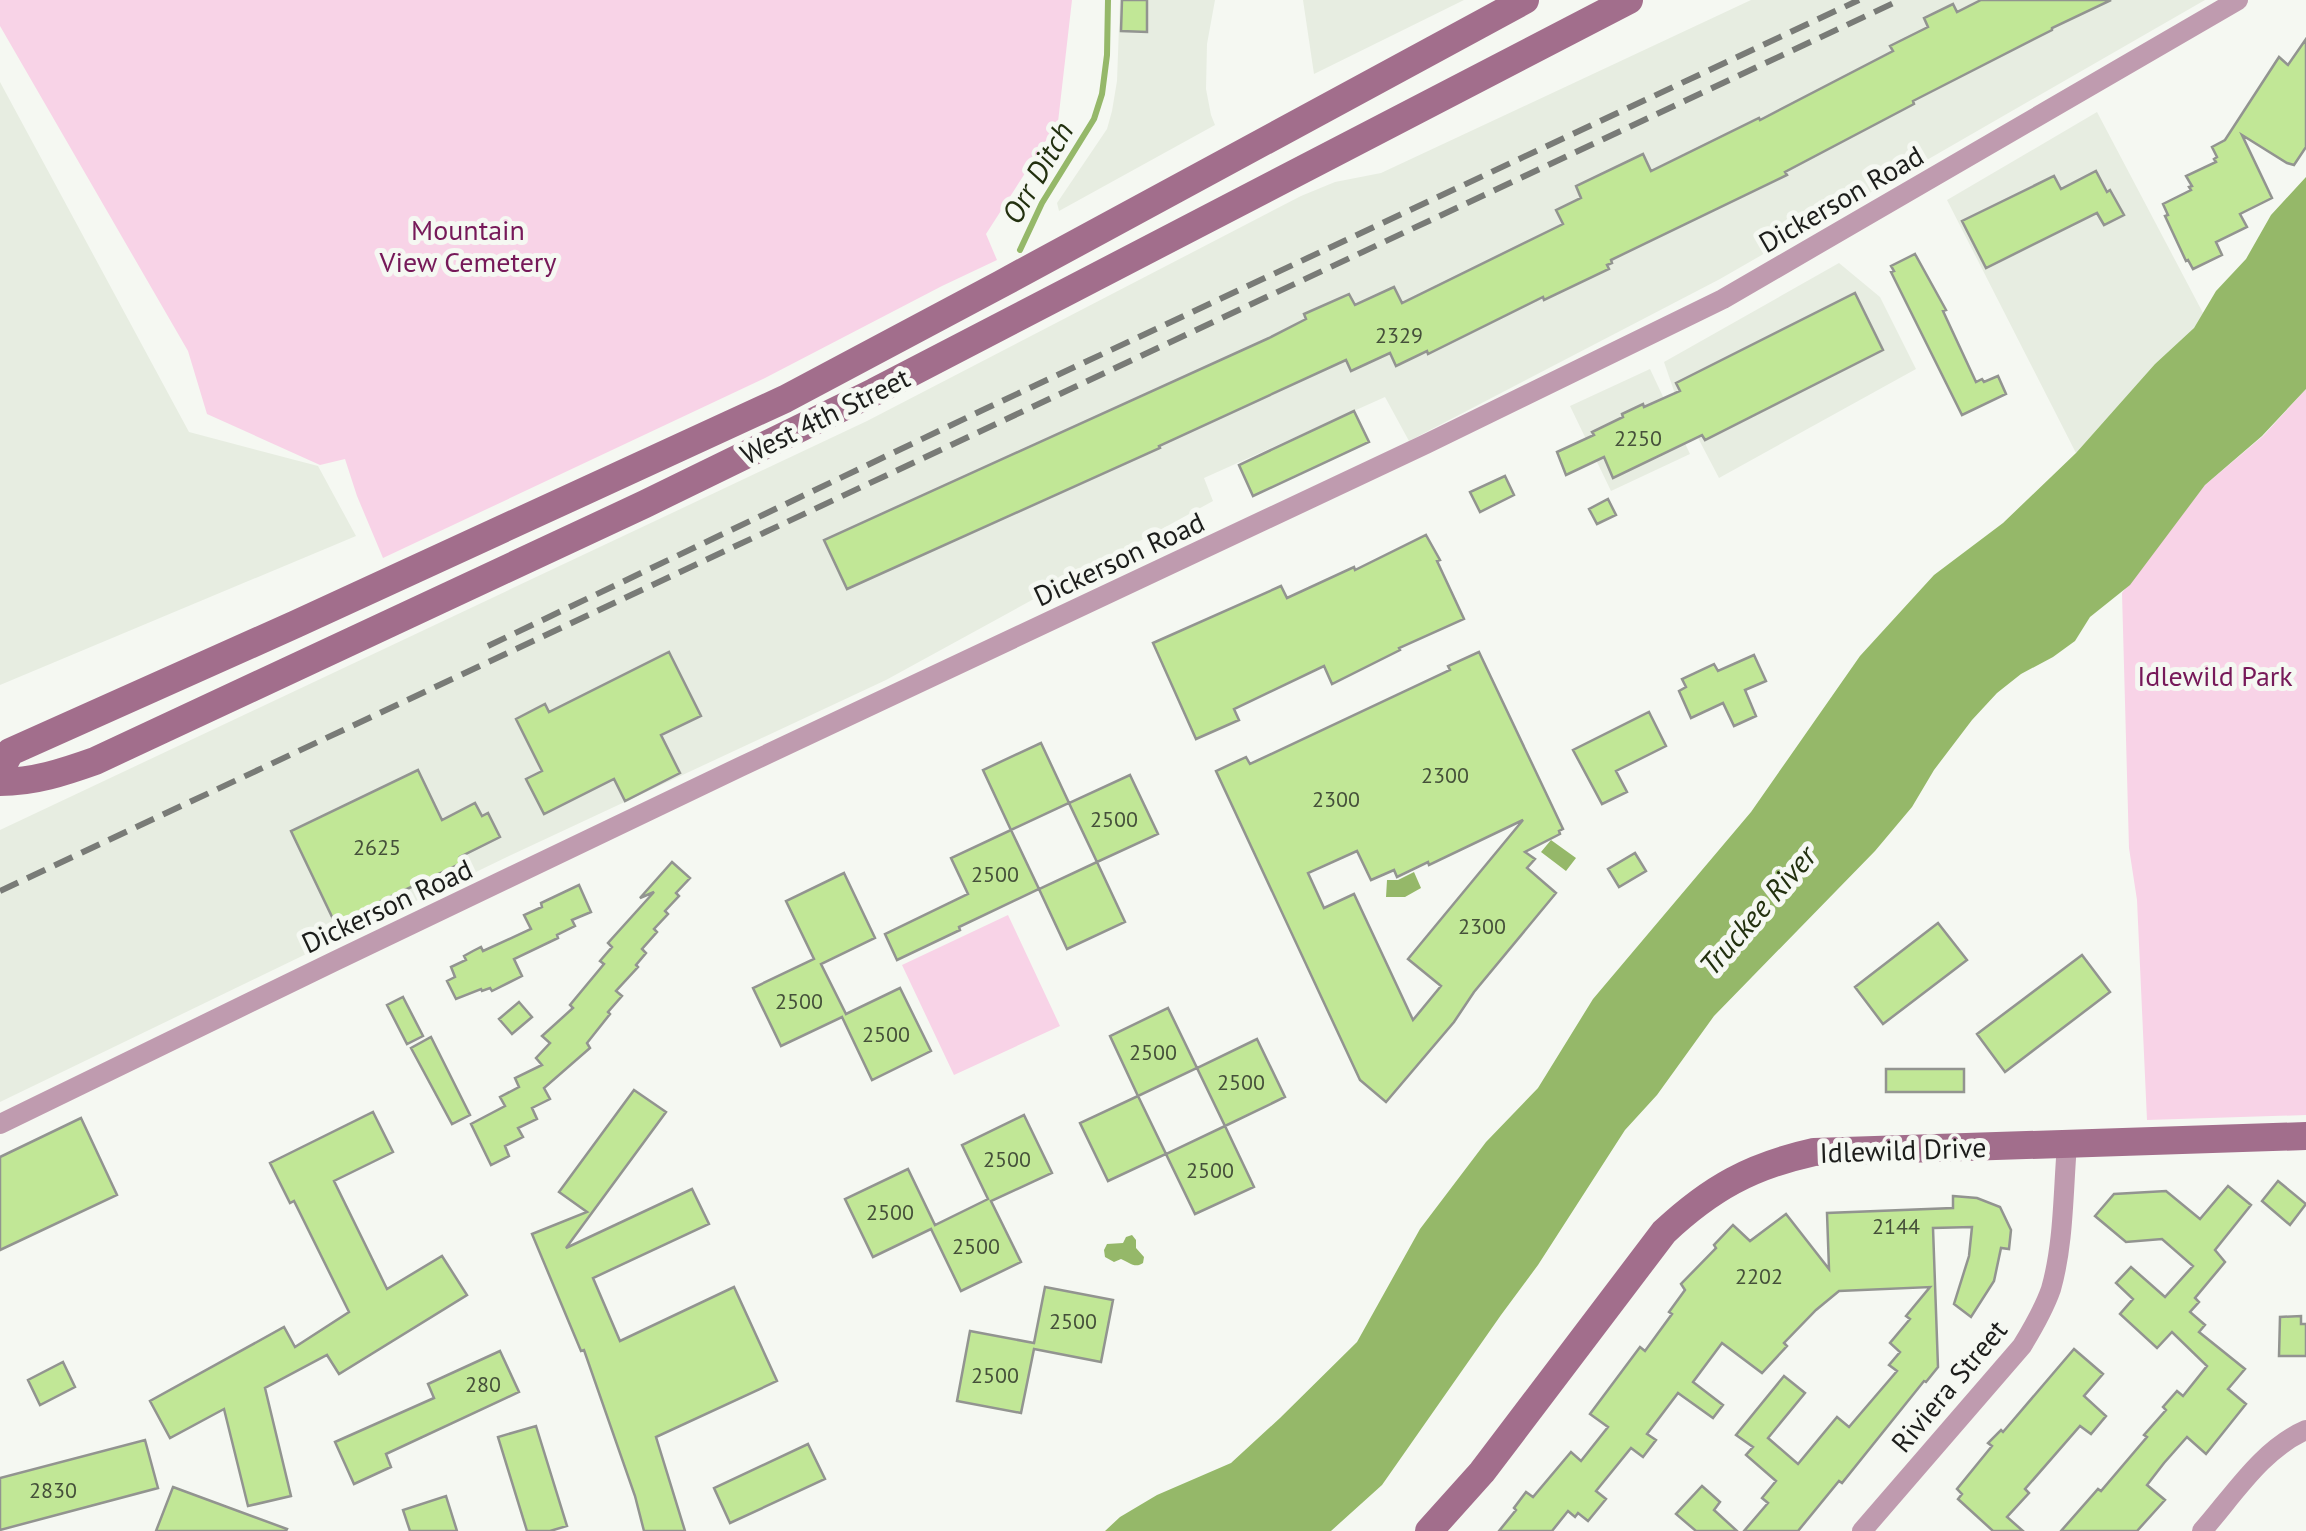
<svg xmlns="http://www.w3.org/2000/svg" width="2306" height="1531" viewBox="0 0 2306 1531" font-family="'PT Sans',sans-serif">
	<rect width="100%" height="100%" fill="#f5f8f2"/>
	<path fill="#e7ede1" d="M 1120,0 L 1215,0 L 1207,44 L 1206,89 L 1211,115 L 1215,125 L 1059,211 L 1057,203 L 1107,129 L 1112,111 L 1117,81 Z
		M 1303,0 L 1464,0 L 1314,74 Z
		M 1751,0 L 2205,0 L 1720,279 L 1409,441 L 1385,397 L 1204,478 L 1213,501 L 886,680 L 509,856 L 0,1102 L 0,830 L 867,421 L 1301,196 L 1335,182 L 1381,173 Z
		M 0,82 L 189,432 L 318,466 L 356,536 L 0,685 Z
		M 2097,112 L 2203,313 L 2194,328 L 2155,364 L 2076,453 L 1947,200 Z
		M 1839,263 L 1880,297 L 1916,369 L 1719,478 L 1675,394 L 1664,362 Z
		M 1650,369 L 1690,454 L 1611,491 L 1570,406 Z"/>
	<path fill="#f8d3e7" d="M 0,0 L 1072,0 L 1058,122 L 986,234 L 997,260 L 942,286 L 765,378 L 383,558 L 357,496 L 345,459 L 320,465 L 207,414 L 188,351 L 0,26 Z
		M 2306,389 L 2306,1115 L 2147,1120 L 2137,900 L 2129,848 L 2122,593 L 2205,485 L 2263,436 Z
		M 1008,915 L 1060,1026 L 954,1075 L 902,965 Z"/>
	<path fill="#95b869" d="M 2306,177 L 2306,389 L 2262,436 L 2205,485 L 2130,585 L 2090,617 L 2075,641 L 2053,657 L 2021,674 L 1997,693 L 1972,720 L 1934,770 L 1912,807 L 1875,851 L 1714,1016 L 1657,1095 L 1625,1130 L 1538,1265 L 1501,1315 L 1382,1485 L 1331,1531 L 1105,1531 L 1120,1517 L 1157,1495 L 1231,1463 L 1280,1418 L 1357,1342 L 1420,1229 L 1486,1142 L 1538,1088 L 1593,999 L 1751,812 L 1860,656 L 1934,575 L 2003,523 L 2076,453 L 2155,364 L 2194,328 L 2216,291 L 2246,259 L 2271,215 Z
		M 1551,840 L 1576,858 L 1566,871 L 1541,852 Z
		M 1414,872 L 1421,888 L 1405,897 L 1386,897 L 1387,880 L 1398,880 Z
		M 1132,1235 L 1136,1240 L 1136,1248 L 1144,1257 L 1143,1263 C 1135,1269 1129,1262 1121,1259 L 1114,1262 L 1105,1257 L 1104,1250 L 1107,1244 L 1123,1243 L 1126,1237 Z"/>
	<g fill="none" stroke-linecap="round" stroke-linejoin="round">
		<path stroke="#95b869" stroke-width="6" d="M 1020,250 L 1042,203 L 1094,119 L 1102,94 L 1107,55 L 1108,0"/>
	</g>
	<path fill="#c1e796" stroke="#929490" stroke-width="2.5" fill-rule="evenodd" d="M 1122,0 L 1147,0 L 1147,32 L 1121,31 Z
		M 1981,0 L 2111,0 L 2052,28 L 2052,30 L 1913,101 L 1914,104 L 1785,172 L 1787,175 L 1611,260 L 1612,263 L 1607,265 L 1609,269 L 1544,300 L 1543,297 L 1428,354 L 1427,351 L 1396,366 L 1390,353 L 1351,371 L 1346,360 L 1159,446 L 1160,448 L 847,589 L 824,540 L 1269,338 L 1306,319 L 1304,314 L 1349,294 L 1355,305 L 1394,287 L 1402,303 L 1563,224 L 1556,210 L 1581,198 L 1576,186 L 1643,154 L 1651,171 L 1759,118 L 1760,120 L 1893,51 L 1890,46 L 1928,27 L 1924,18 L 1953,4 L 1957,12 Z
		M 2306,39 L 2306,147 L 2294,165 L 2287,163 L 2242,135 L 2272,198 L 2240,214 L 2247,227 L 2216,242 L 2222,255 L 2193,269 L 2188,260 L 2186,261 L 2165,216 L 2168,215 L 2163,204 L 2191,190 L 2189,187 L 2192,186 L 2186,176 L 2216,162 L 2214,159 L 2217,157 L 2212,147 L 2225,140 L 2279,57 L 2288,65 Z
		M 2096,171 L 2107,192 L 2110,190 L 2124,215 L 2104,225 L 2097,213 L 1986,268 L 1962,221 L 2054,176 L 2061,189 Z
		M 1915,254 L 1946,310 L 1943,311 L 1976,382 L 1982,379 L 1984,382 L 1998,376 L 2006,394 L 1962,415 L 1891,272 L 1894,271 L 1891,266 Z
		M 1855,293 L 1883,350 L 1705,440 L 1702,435 L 1613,478 L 1604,457 L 1566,475 L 1557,452 L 1594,435 L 1592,432 L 1623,417 L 1622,414 L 1643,404 L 1644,407 L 1680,391 L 1676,383 Z
		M 1354,411 L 1369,442 L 1253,496 L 1239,465 Z
		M 1505,476 L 1514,495 L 1480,512 L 1470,492 Z
		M 1608,499 L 1616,515 L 1597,524 L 1589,509 Z
		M 1426,535 L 1440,560 L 1437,561 L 1464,619 L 1399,648 L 1400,650 L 1332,684 L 1324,666 L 1234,709 L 1239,720 L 1196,739 L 1153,643 L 1281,586 L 1287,598 L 1354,567 L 1355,570 Z
		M 669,652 L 701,716 L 661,735 L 680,773 L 625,801 L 614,779 L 544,814 L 526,779 L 542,771 L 516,719 L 545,704 L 549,712 Z
		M 1479,652 L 1563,829 L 1559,831 L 1560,834 L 1525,852 L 1535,859 L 1527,868 L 1556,893 L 1474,992 L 1454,1022 L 1386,1102 L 1360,1080 L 1216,771 L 1246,757 L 1250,764 L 1450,670 L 1448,666 ZM 1523,820 L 1408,959 L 1441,986 L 1413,1020 L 1354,894 L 1324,908 L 1308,873 L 1357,851 L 1371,880 L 1394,870 L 1397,877 L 1428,862 L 1429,865 Z
		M 1754,655 L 1766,681 L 1745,690 L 1756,716 L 1734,726 L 1723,703 L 1691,718 L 1679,691 L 1686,687 L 1682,679 L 1714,664 L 1718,671 Z
		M 1649,712 L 1666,746 L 1616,771 L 1627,792 L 1602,804 L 1573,750 Z
		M 1041,743 L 1069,803 L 1011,830 L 983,770 Z
		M 418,770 L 442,820 L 475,803 L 482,816 L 488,813 L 500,837 L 460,857 L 462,863 L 335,923 L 291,831 Z
		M 1130,775 L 1158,834 L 1097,862 L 1069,803 Z
		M 1011,830 L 1039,889 L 959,927 L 960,930 L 897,960 L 885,934 L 968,894 L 951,858 Z
		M 1635,853 L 1646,871 L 1619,887 L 1608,869 Z
		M 672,862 L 690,878 L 676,893 L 679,896 L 665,911 L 668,914 L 654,929 L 657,932 L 642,949 L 646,953 L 636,965 L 638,967 L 616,991 L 622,996 L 608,1012 L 610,1014 L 587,1043 L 590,1048 L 544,1088 L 550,1099 L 532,1108 L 537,1119 L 518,1128 L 523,1137 L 505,1146 L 509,1156 L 491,1165 L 471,1124 L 505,1106 L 500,1097 L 519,1087 L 515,1078 L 542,1065 L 536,1058 L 550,1043 L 542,1036 L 573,1008 L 570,1005 L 604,964 L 600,961 L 612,947 L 608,943 L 654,892 L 640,898 Z
		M 1097,862 L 1125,922 L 1067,949 L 1039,889 Z
		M 844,873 L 875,938 L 821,964 L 846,1014 L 900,988 L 931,1051 L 872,1080 L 842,1017 L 781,1046 L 753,988 L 814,959 L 786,901 Z
		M 579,885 L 591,912 L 572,920 L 575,926 L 557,935 L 558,938 L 514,959 L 522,976 L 492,991 L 490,988 L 482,991 L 481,989 L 456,999 L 447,981 L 455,977 L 451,967 L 466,960 L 464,956 L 473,951 L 481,947 L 483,951 L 531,929 L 524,915 L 542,907 L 541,903 Z
		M 1938,923 L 1967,960 L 1883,1024 L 1855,987 Z
		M 2082,955 L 2110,992 L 2005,1072 L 1977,1034 Z
		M 403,997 L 423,1036 L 407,1044 L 387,1005 Z
		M 519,1002 L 532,1017 L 512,1034 L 499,1019 Z
		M 1168,1008 L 1197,1068 L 1138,1096 L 1110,1036 Z
		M 431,1037 L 470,1115 L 452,1124 L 411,1048 Z
		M 1257,1039 L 1285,1097 L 1225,1126 L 1197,1068 Z
		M 1886,1069 L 1964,1069 L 1964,1092 L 1886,1092 Z
		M 634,1090 L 666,1112 L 566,1248 L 692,1189 L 709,1224 L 593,1278 L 620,1341 L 734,1287 L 777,1381 L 656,1437 L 685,1531 L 644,1531 L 635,1496 L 584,1350 L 581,1351 L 532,1234 L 587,1212 L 559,1192 Z
		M 1138,1096 L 1166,1154 L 1108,1181 L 1080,1123 Z
		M 373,1112 L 393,1152 L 334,1181 L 387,1289 L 442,1256 L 467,1295 L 339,1374 L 327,1355 L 265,1388 L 291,1496 L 248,1506 L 224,1409 L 170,1438 L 150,1401 L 284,1327 L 295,1347 L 349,1312 L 294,1201 L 290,1203 L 270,1163 Z
		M 1024,1115 L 1052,1173 L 991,1201 L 1021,1262 L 961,1291 L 931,1229 L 873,1257 L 845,1199 L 908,1169 L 935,1225 L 988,1199 L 962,1145 Z
		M 81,1118 L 117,1195 L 0,1250 L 0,1157 Z
		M 1225,1126 L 1254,1187 L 1195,1214 L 1166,1154 Z
		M 2278,1181 L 2306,1204 L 2290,1225 L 2262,1201 Z
		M 2228,1186 L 2251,1205 L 2215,1250 L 2225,1262 L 2195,1298 L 2199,1302 L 2190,1312 L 2205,1325 L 2199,1332 L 2245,1369 L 2228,1389 L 2246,1404 L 2206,1454 L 2187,1437 L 2164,1463 L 2147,1485 L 2165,1500 L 2137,1531 L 2061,1531 L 2098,1489 L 2101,1491 L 2147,1437 L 2144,1435 L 2166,1410 L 2163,1407 L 2177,1391 L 2183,1396 L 2207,1366 L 2172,1332 L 2157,1348 L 2120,1314 L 2133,1299 L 2116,1283 L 2131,1267 L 2165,1297 L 2193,1266 L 2162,1239 L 2126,1242 L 2095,1216 L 2114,1194 L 2166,1191 L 2200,1219 Z
		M 1953,1196 L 1977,1198 L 2000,1207 L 2011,1230 L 2009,1249 L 2001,1248 L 1994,1281 L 1971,1317 L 1954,1304 L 1969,1256 L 1972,1227 L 1933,1228 L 1938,1367 L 1926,1382 L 1924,1381 L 1842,1483 L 1839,1481 L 1798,1531 L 1744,1531 L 1768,1503 L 1762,1498 L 1776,1481 L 1746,1455 L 1753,1447 L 1736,1435 L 1784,1376 L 1805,1393 L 1768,1438 L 1798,1464 L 1837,1417 L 1849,1427 L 1897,1371 L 1889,1365 L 1900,1352 L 1890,1343 L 1910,1319 L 1906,1316 L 1930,1287 L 1839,1291 L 1816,1310 L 1784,1343 L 1787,1346 L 1762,1373 L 1722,1343 L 1693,1382 L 1723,1405 L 1713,1418 L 1678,1393 L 1647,1434 L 1656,1440 L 1643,1457 L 1631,1448 L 1596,1491 L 1606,1499 L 1588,1521 L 1578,1513 L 1575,1517 L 1568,1511 L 1552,1531 L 1499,1531 L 1516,1510 L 1514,1508 L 1526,1492 L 1533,1497 L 1571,1452 L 1581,1461 L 1608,1427 L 1590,1414 L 1640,1347 L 1645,1351 L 1672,1314 L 1669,1312 L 1685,1290 L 1681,1284 L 1716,1248 L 1714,1245 L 1733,1225 L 1750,1241 L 1786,1214 L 1829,1269 L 1827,1213 L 1953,1208 Z
		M 1045,1287 L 1113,1300 L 1101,1362 L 1034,1349 L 1021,1413 L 957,1401 L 970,1331 L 1034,1343 Z
		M 2301,1316 L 2301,1324 L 2306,1324 L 2306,1356 L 2279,1356 L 2280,1317 Z
		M 2074,1349 L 2103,1374 L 2084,1396 L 2106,1416 L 2091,1434 L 2080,1426 L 2025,1489 L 2029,1493 L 2007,1517 L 2023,1531 L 1993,1531 L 1958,1499 L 1962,1494 L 1957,1489 L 1992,1446 L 1988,1443 L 2001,1430 L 2003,1432 Z
		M 500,1351 L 519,1392 L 386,1454 L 391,1467 L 354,1484 L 335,1442 L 434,1398 L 428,1384 Z
		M 63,1362 L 75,1387 L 40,1405 L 28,1380 Z
		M 536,1426 L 567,1526 L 550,1531 L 527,1531 L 498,1437 Z
		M 145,1440 L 158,1488 L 0,1530 L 0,1478 Z
		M 808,1444 L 825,1479 L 730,1523 L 714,1488 Z
		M 1702,1486 L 1720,1502 L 1714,1510 L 1737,1531 L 1696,1531 L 1676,1514 Z
		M 173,1487 L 287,1529 L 286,1531 L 156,1531 Z
		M 446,1496 L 457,1531 L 410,1531 L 403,1510 Z"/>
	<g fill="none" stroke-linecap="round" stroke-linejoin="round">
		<path stroke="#bf9baf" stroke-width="20" d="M 0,1124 L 335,961 L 740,767 L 1426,444 L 1723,299 L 2238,0
			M 1862,1531 L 2022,1346 C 2033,1328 2044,1309 2051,1289 C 2064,1243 2063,1192 2067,1145
			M 2202,1531 C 2233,1496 2262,1449 2306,1430"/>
		<path stroke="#a26e8c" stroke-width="28" d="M 0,771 L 10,752 L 296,624 L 785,399 L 1001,284 L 1525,0
			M 0,782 C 34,782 64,772 95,761 L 645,504 L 874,392 L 1629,0
			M 1429,1531 L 1482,1472 L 1664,1232 C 1711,1188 1751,1166 1814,1152 L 2306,1136"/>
		<path stroke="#797b77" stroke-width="6" stroke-dasharray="20 10" stroke-linecap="butt" d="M 488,646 L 987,408 L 1859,0
			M 0,891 L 1900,0"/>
	</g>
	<g text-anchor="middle" stroke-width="10" stroke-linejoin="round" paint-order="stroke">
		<g font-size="22" fill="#45503a">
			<text x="1399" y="343">2329</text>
			<text x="1638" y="446">2250</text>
			<text x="1445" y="783">2300</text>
			<text x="1336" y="807">2300</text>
			<text x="1114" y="827">2500</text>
			<text x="377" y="855">2625</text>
			<text x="995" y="882">2500</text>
			<text x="1482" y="934">2300</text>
			<text x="799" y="1009">2500</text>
			<text x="886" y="1042">2500</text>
			<text x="1153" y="1060">2500</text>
			<text x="1241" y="1090">2500</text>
			<text x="1007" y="1167">2500</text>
			<text x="1210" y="1178">2500</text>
			<text x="890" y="1220">2500</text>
			<text x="1896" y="1234">2144</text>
			<text x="976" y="1254">2500</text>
			<text x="1759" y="1284">2202</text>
			<text x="1073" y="1329">2500</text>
			<text x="995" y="1383">2500</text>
			<text x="483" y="1392">280</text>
			<text x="53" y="1498">2830</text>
		</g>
		<g font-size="28" fill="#1c1d1b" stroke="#f5f8f2">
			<text transform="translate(1841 199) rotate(-30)" y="10">Dickerson Road</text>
			<text transform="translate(825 416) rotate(-26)" y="10">West 4th Street</text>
			<text transform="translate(1119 559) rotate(-25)" y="10">Dickerson Road</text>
			<text transform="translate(387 906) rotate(-25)" y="10">Dickerson Road</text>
			<text transform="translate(1903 1150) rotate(-2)" y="10">Idlewild Drive</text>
			<text transform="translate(1949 1386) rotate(-50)" y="10">Riviera Street</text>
		</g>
		<g font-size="28" fill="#761959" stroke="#f5f8f2">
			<text x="468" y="240">Mountain<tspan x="468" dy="32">View Cemetery</tspan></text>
			<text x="2215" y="686">Idlewild Park</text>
		</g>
		<g font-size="30" font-style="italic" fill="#22300f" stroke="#f5f8f2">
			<text transform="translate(1038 173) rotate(-60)" y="10">Orr Ditch</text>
			<text transform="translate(1758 911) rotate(-49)" y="10">Truckee River</text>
		</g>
	</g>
</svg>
